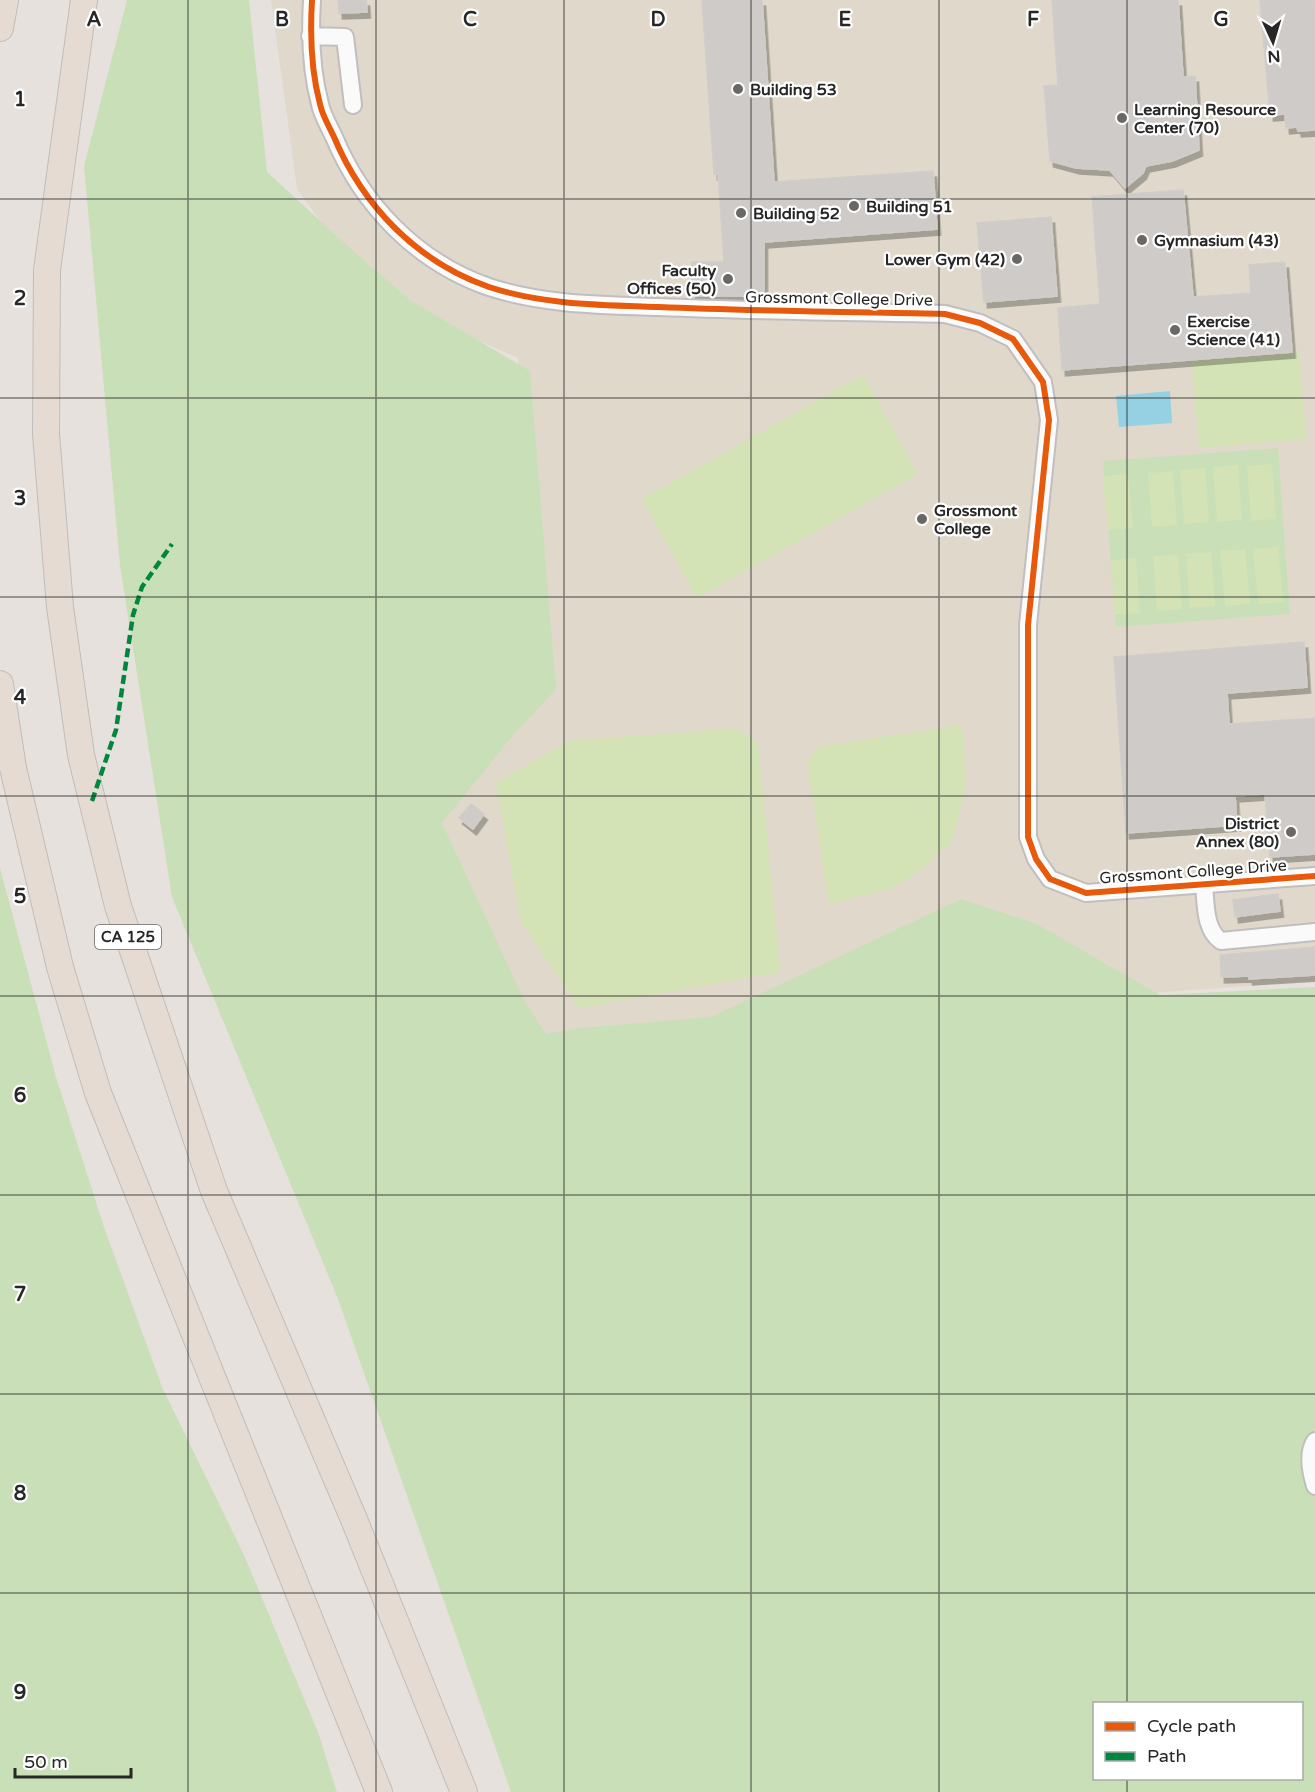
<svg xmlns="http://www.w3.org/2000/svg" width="1315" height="1792" viewBox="0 0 1315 1792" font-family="'Varela Round',sans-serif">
	<defs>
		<filter id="shadow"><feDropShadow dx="3.5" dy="6" stdDeviation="0" flood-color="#0004"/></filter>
	</defs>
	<rect width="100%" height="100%" fill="#e6e1dc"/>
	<path fill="#e0d9cb" d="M 271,0 L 1315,0 L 1315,981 L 520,1039 L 442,823 L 542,680 L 518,358 L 375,295 L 297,189 Z"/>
	<path fill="#c9dfb7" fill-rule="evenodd" d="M 127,0 L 249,0 L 267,172 L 352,250 L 410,300 L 530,371 L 556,689 L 510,739 L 442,823 L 525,1002 L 546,1034 L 582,1028 L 711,1017 L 961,899 L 1035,923 L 1160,995 L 1315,987 L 1315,1792 L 511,1792 L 338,1299 L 172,897 L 120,565 L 84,166 ZM 1094,1704 L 1302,1704 L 1302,1778 L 1094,1778 Z
		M 1278,448 L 1290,614 L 1116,627 L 1103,461 Z
		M 0,868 L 56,1077 L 104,1227 L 162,1387 L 244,1555 L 318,1732 L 337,1792 L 0,1792 Z"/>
	<path fill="#d3e3b5" d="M 1299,353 L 1306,439 L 1199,448 L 1192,362 Z
		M 863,375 L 918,474 L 697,598 L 642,499 Z
		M 1272,464 L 1276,519 L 1251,521 L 1247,466 Z
		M 1238,465 L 1242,520 L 1217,522 L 1213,467 Z
		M 1205,468 L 1209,522 L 1184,524 L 1180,470 Z
		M 1173,471 L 1177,525 L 1152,527 L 1148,473 Z
		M 1128,474 L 1133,528 L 1108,530 L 1103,476 Z
		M 1278,547 L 1283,602 L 1258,604 L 1253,549 Z
		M 1245,549 L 1250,604 L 1225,606 L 1220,551 Z
		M 1211,552 L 1215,606 L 1190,608 L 1186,554 Z
		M 1178,554 L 1182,609 L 1157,611 L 1153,556 Z
		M 1136,558 L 1140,613 L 1115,615 L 1111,560 Z
		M 962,725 L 966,785 L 952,842 L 922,869 L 893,888 L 829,904 L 807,761 L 820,746 Z
		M 736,728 L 758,743 L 780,972 L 579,1008 L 521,922 L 496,783 L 568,741 Z"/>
	<path fill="#95d1e3" d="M 1170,391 L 1172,423 L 1119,427 L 1116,396 Z"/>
	<path fill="#cecbc8" stroke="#d1cdc9" stroke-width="1.5" filter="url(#shadow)" d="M 338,0 L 366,0 L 367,12 L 339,13 Z
		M 702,0 L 762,0 L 774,182 L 933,171 L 937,229 L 764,242 L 764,296 L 692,296 L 692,262 L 724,262 L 718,173 L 714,174 Z
		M 1052,0 L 1178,0 L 1183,77 L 1195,76 L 1199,150 L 1172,161 L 1146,166 L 1143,173 L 1125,188 L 1110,170 L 1076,168 L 1050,161 L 1044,86 L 1058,85 Z
		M 1260,0 L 1315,0 L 1315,130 L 1298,131 L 1297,127 L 1286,128 L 1285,114 L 1270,115 Z
		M 1183,190 L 1193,297 L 1251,293 L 1249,265 L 1285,262 L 1292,352 L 1062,370 L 1058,308 L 1100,304 L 1092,197 Z
		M 1051,217 L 1057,296 L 984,302 L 977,223 Z
		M 1304,642 L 1307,687 L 1227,693 L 1229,724 L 1315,718 L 1315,854 L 1270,857 L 1265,794 L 1235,796 L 1237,825 L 1126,833 L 1114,657 Z
		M 471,804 L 484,814 L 473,829 L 459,818 Z
		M 1278,894 L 1280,911 L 1235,917 L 1233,900 Z
		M 1315,947 L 1315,975 L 1249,979 L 1249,976 L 1221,977 L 1220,955 Z"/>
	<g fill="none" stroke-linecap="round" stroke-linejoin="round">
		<g stroke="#c0bebe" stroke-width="20">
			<path id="minor" d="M 312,0 C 310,34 311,71 320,104 C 322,115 329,126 334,137 C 363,206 417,262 489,287 C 544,305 602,305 659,307 C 754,311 850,312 945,314 L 980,323 L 1013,339 L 1043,382 L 1049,420 L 1028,625 L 1028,837 L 1036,859 L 1050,879 L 1086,893 L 1315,876
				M 310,36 L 345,37 L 353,105
				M 1204,884 C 1206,903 1204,929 1221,941 L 1315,932
				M 1315,1441 C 1307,1453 1311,1473 1315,1486"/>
		</g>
		<g stroke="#bfbdbb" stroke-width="28">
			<path id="highway" d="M 84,0 L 47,270 L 46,434 L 60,607 L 81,755 L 118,906 L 214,1191 L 353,1517 L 464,1792
				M 0,28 L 5,0
				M 0,684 L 13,768 L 60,967 L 98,1093 L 379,1792"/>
		</g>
		<use href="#minor" stroke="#fbfafa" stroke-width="16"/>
		<use href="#highway" stroke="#e6dbd3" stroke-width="26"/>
		<path stroke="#00873e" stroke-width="4.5" stroke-dasharray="9 4.5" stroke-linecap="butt" d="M 92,801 L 116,730 L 133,615 L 142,587 L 172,544"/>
		<g stroke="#fff" stroke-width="10">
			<path id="cycleway" d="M 312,0 C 310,34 311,71 320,104 C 322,115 329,126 334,137 C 363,206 417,262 489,287 C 544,305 602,305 659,307 C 754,311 850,312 945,314 L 980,323 L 1013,339 L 1043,382 L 1049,420 L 1028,625 L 1028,837 L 1036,859 L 1050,879 L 1086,893 L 1315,876"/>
		</g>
		<use href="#cycleway" stroke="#e8590c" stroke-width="6"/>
	</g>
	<path fill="none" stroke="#272727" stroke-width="1.5" stroke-opacity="0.55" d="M 188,0 L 188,1792M 376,0 L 376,1792M 564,0 L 564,1792M 751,0 L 751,1792M 939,0 L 939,1792M 1127,0 L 1127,1704M 0,199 L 1315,199M 0,398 L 1315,398M 0,597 L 1315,597M 0,796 L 1315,796M 0,996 L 1315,996M 0,1195 L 1315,1195M 0,1394 L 1315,1394M 0,1593 L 1315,1593M 1127,1778 L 1127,1792"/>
	<g fill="#6a6866" stroke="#fff" stroke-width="2">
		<circle cx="738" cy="89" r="6"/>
		<circle cx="1122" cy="118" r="6"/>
		<circle cx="854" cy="206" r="6"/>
		<circle cx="741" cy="213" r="6"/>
		<circle cx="1142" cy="240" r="6"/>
		<circle cx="1017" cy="259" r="6"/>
		<circle cx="728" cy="279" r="6"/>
		<circle cx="1175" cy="330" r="6"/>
		<circle cx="922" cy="519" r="6"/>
		<circle cx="1291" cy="832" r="6"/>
	</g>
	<g text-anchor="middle" stroke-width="4.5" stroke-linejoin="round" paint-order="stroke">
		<rect fill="#fff" stroke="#686868" stroke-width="1.5" x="95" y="925" width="66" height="24" rx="4.5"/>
		<g font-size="15" font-weight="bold" fill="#272727">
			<text x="128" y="942">CA 125</text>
		</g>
		<g font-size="16" font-weight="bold" fill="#272727" stroke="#fff" text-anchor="start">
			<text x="750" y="95">Building 53</text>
			<text x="1134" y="115">Learning Resource<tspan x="1134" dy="18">Center (70)</tspan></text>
			<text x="866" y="212">Building 51</text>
			<text x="753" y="219">Building 52</text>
			<text x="1154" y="246">Gymnasium (43)</text>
			<text x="1005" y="265" text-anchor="end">Lower Gym (42)</text>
			<text x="716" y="276" text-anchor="end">Faculty<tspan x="716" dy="18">Offices (50)</tspan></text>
			<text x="1187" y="327">Exercise<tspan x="1187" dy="18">Science (41)</tspan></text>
			<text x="934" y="516">Grossmont<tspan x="934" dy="18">College</tspan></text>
			<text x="1279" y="829" text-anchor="end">District<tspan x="1279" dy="18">Annex (80)</tspan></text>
		</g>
		<g font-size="16" fill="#272727" stroke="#fff">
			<text transform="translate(839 298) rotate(1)" y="6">Grossmont College Drive</text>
			<text transform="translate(1193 871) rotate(-4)" y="6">Grossmont College Drive</text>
		</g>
	</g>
	<g font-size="20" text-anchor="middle" font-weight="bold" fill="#272727" stroke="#fff" stroke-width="4.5" stroke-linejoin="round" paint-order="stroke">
		<text x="94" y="26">A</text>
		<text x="282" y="26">B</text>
		<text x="470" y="26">C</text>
		<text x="658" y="26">D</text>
		<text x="845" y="26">E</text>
		<text x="1033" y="26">F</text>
		<text x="1221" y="26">G</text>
		<text x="20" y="106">1</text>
		<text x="20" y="305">2</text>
		<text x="20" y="505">3</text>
		<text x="20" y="704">4</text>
		<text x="20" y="903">5</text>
		<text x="20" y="1102">6</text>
		<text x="20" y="1301">7</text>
		<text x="20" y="1500">8</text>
		<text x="20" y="1699">9</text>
	</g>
	<rect x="1093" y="1702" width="210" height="78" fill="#ffffff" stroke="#a9a9a9" stroke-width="1.5"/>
	<rect x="1105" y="1722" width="30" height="9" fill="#e8590c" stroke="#a9a9a9" stroke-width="1.5"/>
	<text x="1147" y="1732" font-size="18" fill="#272727">Cycle path</text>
	<rect x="1105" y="1752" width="30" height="9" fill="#00873e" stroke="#a9a9a9" stroke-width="1.5"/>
	<text x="1147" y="1762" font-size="18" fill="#272727">Path</text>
	<g transform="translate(1273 42) rotate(176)" stroke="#ffffff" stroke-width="4.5" paint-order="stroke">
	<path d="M0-4.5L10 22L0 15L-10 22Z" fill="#272727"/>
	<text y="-9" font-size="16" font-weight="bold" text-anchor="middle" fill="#272727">N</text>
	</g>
	<path d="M15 1768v9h116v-9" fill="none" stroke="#272727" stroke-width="3"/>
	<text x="24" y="1768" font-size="18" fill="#272727" stroke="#ffffff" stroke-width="4.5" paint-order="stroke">50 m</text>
</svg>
